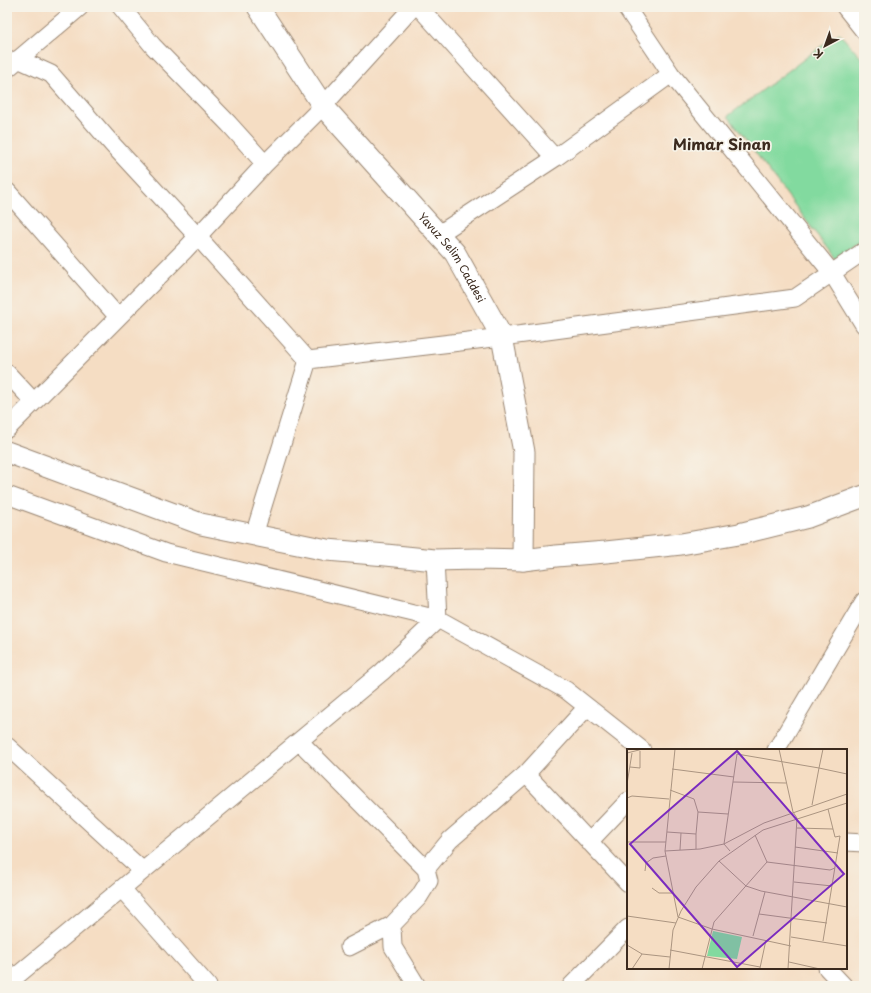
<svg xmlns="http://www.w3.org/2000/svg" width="871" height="993" viewBox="0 0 871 993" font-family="'Playpen Sans',sans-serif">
	<rect width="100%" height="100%" fill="#f7f3e8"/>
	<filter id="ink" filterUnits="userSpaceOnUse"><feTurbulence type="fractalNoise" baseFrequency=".025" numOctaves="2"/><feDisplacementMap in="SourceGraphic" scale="8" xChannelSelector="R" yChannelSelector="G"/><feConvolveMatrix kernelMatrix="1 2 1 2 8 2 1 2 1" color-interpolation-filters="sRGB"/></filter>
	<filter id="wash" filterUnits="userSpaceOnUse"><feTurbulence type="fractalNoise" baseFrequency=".012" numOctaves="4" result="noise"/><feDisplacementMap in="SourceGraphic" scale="16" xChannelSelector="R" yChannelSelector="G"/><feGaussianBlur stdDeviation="0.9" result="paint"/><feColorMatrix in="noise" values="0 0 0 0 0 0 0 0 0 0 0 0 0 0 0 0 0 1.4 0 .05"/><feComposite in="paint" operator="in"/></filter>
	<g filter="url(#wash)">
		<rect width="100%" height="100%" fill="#f5ddc3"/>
		<path fill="#82da9f" stroke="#5e825e" d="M 839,33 L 864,61 L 864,238 L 835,259 L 728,116 Z"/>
	</g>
	<g filter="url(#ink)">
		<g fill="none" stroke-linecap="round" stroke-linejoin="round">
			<g stroke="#988470" stroke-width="19">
				<path id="minor" d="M 121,7 L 153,46 L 229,124 L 265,164
					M 419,7 L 555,158
					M 626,7 L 671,74 L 832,273 L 864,325
					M 845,7 L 864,31
					M 18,59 L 51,74 L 112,144 L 198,237 L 308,360
					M 7,69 L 80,7
					M 7,191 L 118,317
					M 439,234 L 555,158 L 671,74
					M 308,360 L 502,337 L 795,298 L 864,251
					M 7,373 L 34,402
					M 7,429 L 185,250 L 265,164 L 323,106 L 413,7
					M 7,495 L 166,553 L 438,619 L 566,690 L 642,750
					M 254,535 L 308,360
					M 299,741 L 426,869 L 429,881 L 419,897 L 392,925 L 393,947 L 417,986
					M 7,746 L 143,871
					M 776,750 L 864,601
					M 526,774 L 587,707
					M 589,842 L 628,801
					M 846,842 L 864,843
					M 426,869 L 450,840 L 526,774 L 628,883
					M 122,889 L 208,986
					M 349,947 L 392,925
					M 827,968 L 844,986
					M 7,971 L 13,979 L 382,672 L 438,619 L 435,560
					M 571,986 L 628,928"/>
			</g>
			<g stroke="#988470" stroke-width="23">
				<g id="tertiary">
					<path id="s1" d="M 258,7 L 323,106 L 455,253 L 502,337 L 524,452 L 523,560"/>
					<path d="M 7,452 L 201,524 L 327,550 L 386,555 L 435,560 L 476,559 L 523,560 L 556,556 L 606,552 L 681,544 L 739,534 L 808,517 L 864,496"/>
				</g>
			</g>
			<use href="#minor" stroke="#fff" stroke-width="17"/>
			<use href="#tertiary" stroke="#fff" stroke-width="21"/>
		</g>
	</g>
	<g text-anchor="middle" stroke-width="3.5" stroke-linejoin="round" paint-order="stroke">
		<g font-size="11" fill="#3b2a1e" stroke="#f7f3e8">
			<text dy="4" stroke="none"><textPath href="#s1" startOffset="318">Yavuz Selim Caddesi</textPath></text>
		</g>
		<g font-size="15" font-weight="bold" fill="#3b2a1e" stroke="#f7f3e8">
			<text x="722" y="150">Mimar Sinan</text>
		</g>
	</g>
	<g transform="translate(627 749)">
		<rect width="220" height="220" fill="#f5ddc3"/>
		<path d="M 86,182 L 115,188 L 110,210 L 80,207 Z" fill="#82da9f"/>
		<path fill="none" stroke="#ab9581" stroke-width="1" d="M 152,0 L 166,63 L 170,69 L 161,220M 196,0 L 192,19 L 220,25M 0,4 L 16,0M 3,18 L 13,19 L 13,2M 45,20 L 107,28M 106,33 L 159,34M 0,35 L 5,4M 43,41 L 67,50 L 71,63 L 101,65M 0,49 L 5,47 L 42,50M 170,79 L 206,80M 40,83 L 69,85 L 71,63M 128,86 L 140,113M 0,93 L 39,93M 168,98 L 211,104M 69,100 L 69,85M 53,101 L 54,84M 38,102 L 48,0M 103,102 L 97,95 L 110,5 L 192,19 L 185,56M 92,112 L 119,137 L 134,142 L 220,158M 140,113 L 203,121 L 208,119M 18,122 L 19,114 L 26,109 L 39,107M 167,133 L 205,137M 25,139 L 32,144 L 46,144M 132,165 L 200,174M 0,167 L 49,174M 126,187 L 138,143M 164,188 L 220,197M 196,192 L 213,87 L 208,88 L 201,60M 0,196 L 15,205 L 43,208M 164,197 L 85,180 L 51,168 L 38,102 L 73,100 L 97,95 L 137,74 L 220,45M 43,201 L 133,218M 162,213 L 193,220M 133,219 L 139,191M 5,220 L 15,205M 42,220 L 46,181 L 54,162 L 69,138 L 92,112 L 136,81 L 220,54M 75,220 L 87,173 L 140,113"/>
		<path fill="#7b2cbf" fill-opacity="0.15" stroke="#7b2cbf" stroke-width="2" d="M 110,2 L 217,125 L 110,218 L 3,95 Z"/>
		<rect width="220" height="220" fill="none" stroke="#3b2a1e" stroke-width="2"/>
	</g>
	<rect width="871" height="993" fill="none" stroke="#f7f3e8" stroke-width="24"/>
	<g transform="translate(825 46) rotate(221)" stroke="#f7f3e8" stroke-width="3" paint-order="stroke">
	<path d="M0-3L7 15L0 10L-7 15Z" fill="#3b2a1e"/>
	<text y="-6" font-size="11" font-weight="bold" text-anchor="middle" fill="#3b2a1e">K</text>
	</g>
</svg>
